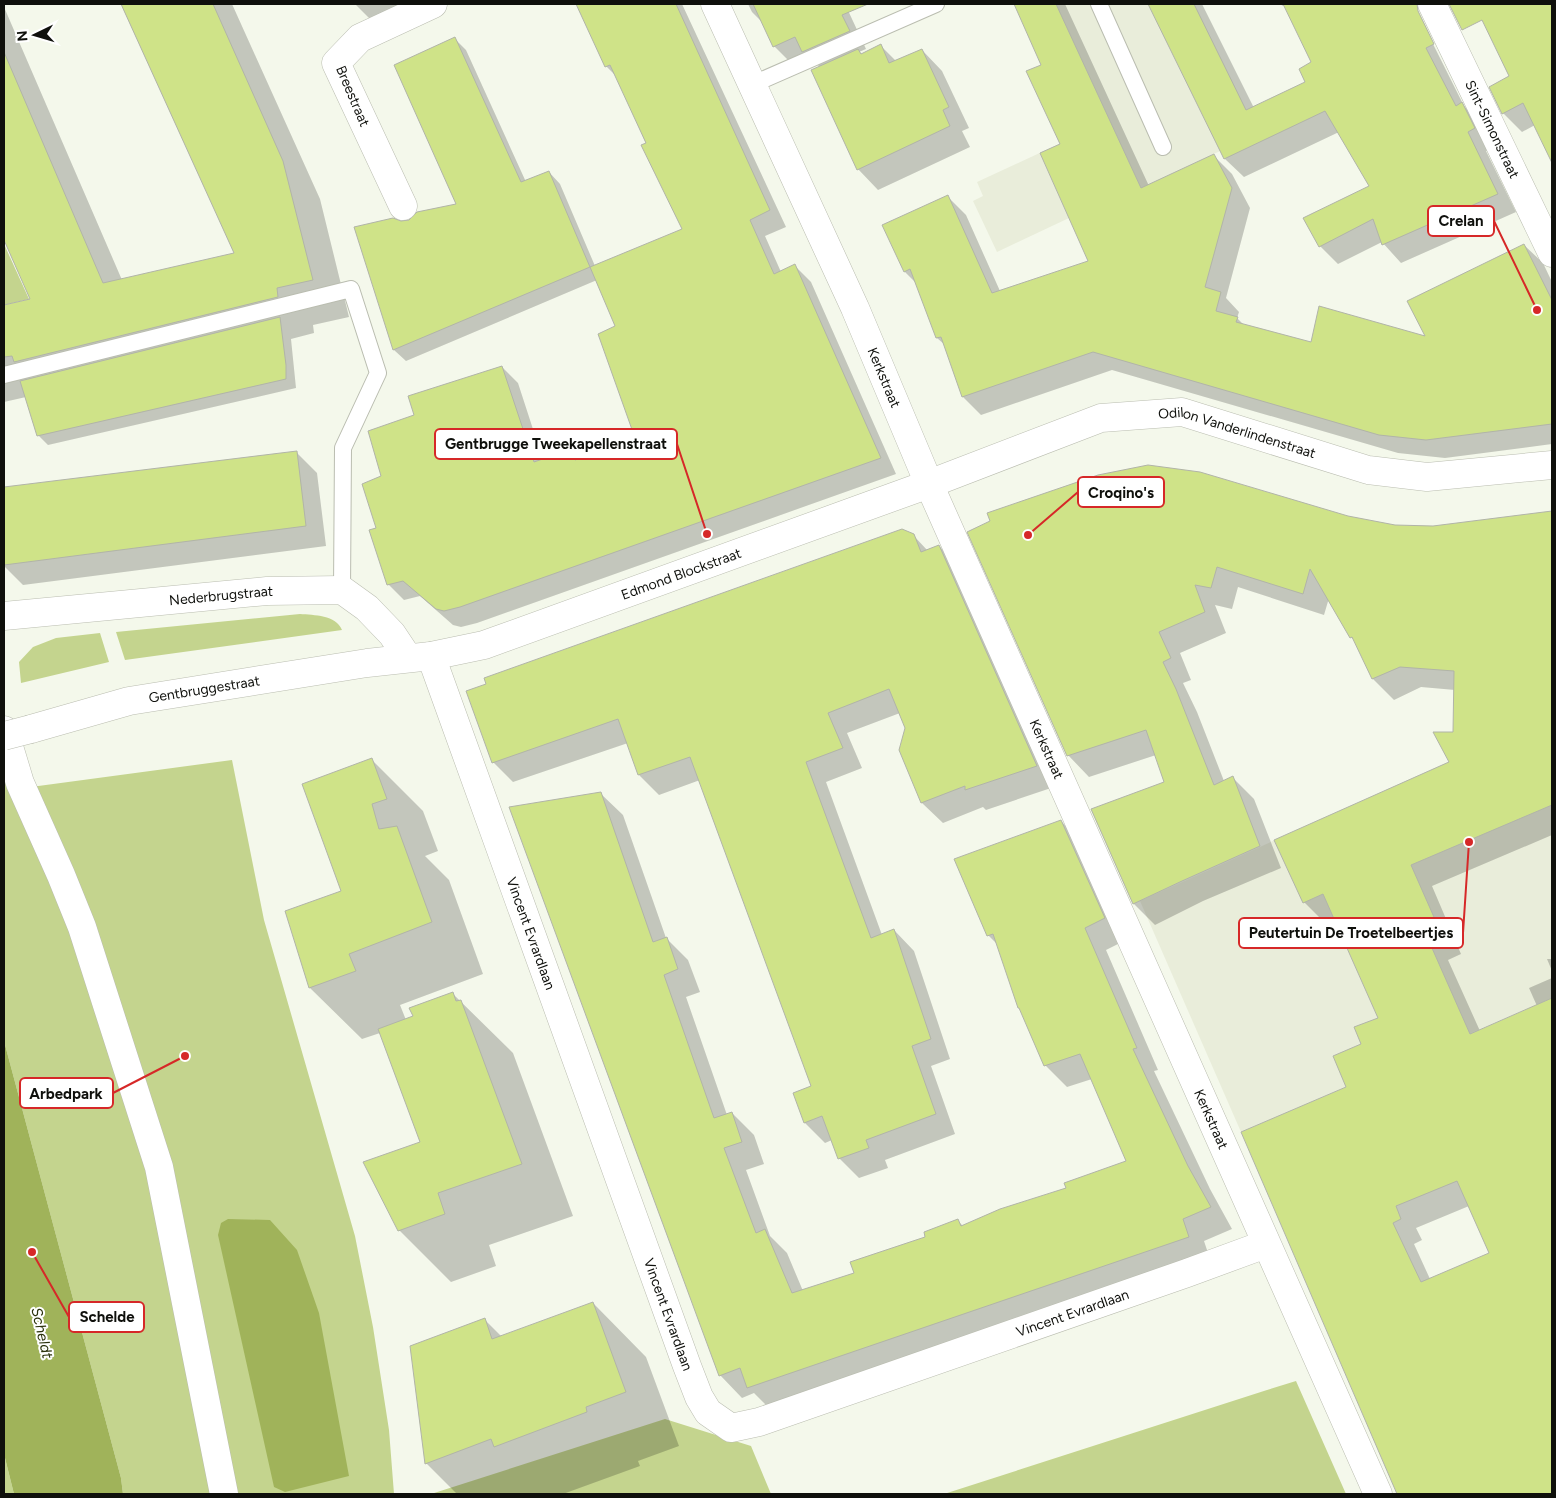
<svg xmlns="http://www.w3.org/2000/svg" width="1556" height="1498" viewBox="0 0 1556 1498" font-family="Figtree,sans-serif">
	<rect width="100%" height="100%" fill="#f4f8eb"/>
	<path fill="#e9edda" d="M 1014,4 L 1194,4 L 1246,110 L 1220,151 L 1155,183 L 1069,218 L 997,252 L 973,201 L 983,196 L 977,182 L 1074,137 Z
		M 1552,759 L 1552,998 L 1241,1132 L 1140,901 L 1450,761 L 1470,796 Z"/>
	<path fill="#c4d48e" d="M 4,244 L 29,299 L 4,305 Z
		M 300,614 C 314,615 336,615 342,630 L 125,660 L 116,632 Z
		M 100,633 L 109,662 L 21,683 L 19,662 L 33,647 L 56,638 Z
		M 232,760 L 264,920 L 355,1236 L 373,1327 L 389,1430 L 394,1494 L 123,1494 L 121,1478 L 4,1041 L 4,775 L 16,789 Z
		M 1296,1381 L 1346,1494 L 944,1494 L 1267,1390 Z
		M 665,1419 L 751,1446 L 771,1494 L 431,1494 Z
		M 4,1454 L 14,1494 L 4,1494 Z"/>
	<path fill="#a0b35a" d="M 4,1041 L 121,1478 L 123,1494 L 14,1494 L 4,1454 Z
		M 228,1219 L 270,1220 L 297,1250 L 319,1313 L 349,1476 L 285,1492 L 274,1487 L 218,1235 L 221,1223 Z"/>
	<path fill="#0003" fill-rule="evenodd" d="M 121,4 L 232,4 L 320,199 L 349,317 L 313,325 L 314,333 L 291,339 L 296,388 L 48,445 L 38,435 L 26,397 L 4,402 L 4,306 L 31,300 L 4,237 L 4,7 L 122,280 L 235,254 Z
		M 355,4 L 420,4 L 375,24 Z
		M 593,4 L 682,4 L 786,227 L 765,236 L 781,272 L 795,266 L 811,282 L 896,474 L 477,623 L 461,627 L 453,625 L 420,596 L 404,600 L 388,584 L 378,529 L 383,477 L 416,416 L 502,367 L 518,383 L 543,460 L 571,451 L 580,459 L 636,439 L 617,326 L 597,280 L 406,361 L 394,350 L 355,228 L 401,223 L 458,205 L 455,39 L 466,50 L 526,182 L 549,172 L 560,184 L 595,266 L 683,230 L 618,78 L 606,66 L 580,10 Z
		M 748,4 L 845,4 L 866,49 L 859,52 L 862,54 L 881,46 L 896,61 L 922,50 L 942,71 L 969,128 L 962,131 L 970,147 L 878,190 L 858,169 L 820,67 L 808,56 L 792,64 L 774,46 L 763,23 L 752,12 Z
		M 1015,4 L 1065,4 L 1149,186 L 1213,155 L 1232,174 L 1250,208 L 1226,298 L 1239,312 L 1237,318 L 1244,325 L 1312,344 L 1427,338 L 1408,301 L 1524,245 L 1543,263 L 1552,282 L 1552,444 L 1445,458 L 1398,453 L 1112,370 L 981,415 L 963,397 L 945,345 L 937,338 L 917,284 L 905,272 L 884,226 L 948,197 L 966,215 L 1000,291 L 1089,262 L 1043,65 Z
		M 1150,4 L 1202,4 L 1254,108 L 1306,83 L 1313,63 L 1285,5 L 1283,6 L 1280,4 L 1413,4 L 1464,106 L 1480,122 L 1492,147 L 1486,151 L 1516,212 L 1401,263 L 1382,242 L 1338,264 L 1320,246 L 1371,187 L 1339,132 L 1244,177 L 1225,159 Z
		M 1475,4 L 1552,4 L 1552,160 L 1535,125 L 1522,132 L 1503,113 L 1511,76 Z
		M 296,452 L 317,473 L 326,546 L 23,585 L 4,566 L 4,488 Z
		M 1552,512 L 1552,835 L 1432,886 L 1461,954 L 1448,960 L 1480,1031 L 1537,1006 L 1529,988 L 1552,978 L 1552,1494 L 1401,1494 L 1383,1457 L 1348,1087 L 1363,1045 L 1380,1019 L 1336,919 L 1325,923 L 1304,902 L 1451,762 L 1455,734 L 1455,690 L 1421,687 L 1394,700 L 1373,679 L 1356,642 L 1351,637 L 1329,598 L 1324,615 L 1238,587 L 1232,609 L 1215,605 L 1226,633 L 1180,653 L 1191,680 L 1183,683 L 1197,712 L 1224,781 L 1233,778 L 1254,799 L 1281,868 L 1203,901 L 1155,925 L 1134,904 L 1092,810 L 1166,783 L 1156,755 L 1089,777 L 1068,755 L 969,532 L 1348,517 L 1395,526 L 1433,527 ZM 1469,1206 L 1490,1254 L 1430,1279 L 1414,1244 L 1422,1240 L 1416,1228 Z
		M 913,535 L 928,551 L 939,546 L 959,566 L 1057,786 L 986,810 L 983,807 L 943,823 L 922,803 L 900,750 L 906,728 L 900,713 L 847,733 L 862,768 L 826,782 L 882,935 L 894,930 L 914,951 L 950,1059 L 931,1066 L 955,1134 L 885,1160 L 888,1168 L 859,1178 L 839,1158 L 832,1140 L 825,1143 L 805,1123 L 813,1087 L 700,780 L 659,795 L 639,775 L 628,743 L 513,782 L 493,762 Z
		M 371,759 L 423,811 L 438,851 L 425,856 L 449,880 L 483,974 L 400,1005 L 406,1020 L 414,1017 L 452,993 L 513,1053 L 573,1216 L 489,1245 L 496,1266 L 451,1282 L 399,1230 L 421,1143 L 380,1033 L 362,1039 L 310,988 L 343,891 Z
		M 600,793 L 623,815 L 666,938 L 688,960 L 700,992 L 686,997 L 727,1115 L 732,1113 L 754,1135 L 764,1164 L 746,1170 L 770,1236 L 787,1253 L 803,1291 L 856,1273 L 958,1221 L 963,1226 L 1067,1188 L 1128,1162 L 1092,1079 L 1067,1087 L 1045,1065 L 998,945 L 988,935 L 1061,821 L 1083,844 L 1126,940 L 1106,950 L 1158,1070 L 1154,1071 L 1210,1189 L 1232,1229 L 1204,1241 L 1210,1259 L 770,1409 L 754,1393 L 742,1398 L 720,1375 Z
		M 1547,959 L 1552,959 L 1552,971 Z
		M 593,1303 L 646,1357 L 679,1446 L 638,1461 L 640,1466 L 563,1494 L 457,1494 L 426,1463 L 484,1319 L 502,1337 Z"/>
	<path fill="#cfe388" stroke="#b1b4a8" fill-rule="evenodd" d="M 121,4 L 213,4 L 283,161 L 313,280 L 277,288 L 278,297 L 14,362 L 12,356 L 4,357 L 4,305 L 30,299 L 4,240 L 4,52 L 103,283 L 234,253 Z
		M 576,4 L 676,4 L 770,210 L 750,220 L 774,274 L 795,264 L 881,458 L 460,607 L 444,611 L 436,609 L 403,581 L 387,585 L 369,530 L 376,528 L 362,484 L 381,476 L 368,431 L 414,415 L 408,396 L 502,366 L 534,462 L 571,449 L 575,460 L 635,438 L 598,334 L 615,326 L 590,267 L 682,229 L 641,145 L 646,143 L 610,65 L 605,67 Z
		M 753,4 L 868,4 L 842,15 L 850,31 L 802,52 L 795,37 L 773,47 Z
		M 1014,4 L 1056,4 L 1141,188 L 1214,154 L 1232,188 L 1205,287 L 1221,292 L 1216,311 L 1238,317 L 1236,322 L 1311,342 L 1319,306 L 1425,336 L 1407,301 L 1524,244 L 1552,300 L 1552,424 L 1426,440 L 1379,435 L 1093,352 L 962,397 L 941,337 L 936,338 L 910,269 L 904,272 L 882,225 L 948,195 L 992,293 L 1088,261 L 1040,153 L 1060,144 L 1026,71 L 1041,65 Z
		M 1148,4 L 1194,4 L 1246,110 L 1305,82 L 1299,69 L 1311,62 L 1283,4 L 1417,4 L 1418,11 L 1434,44 L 1426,48 L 1456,106 L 1462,102 L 1475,128 L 1468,132 L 1498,194 L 1382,245 L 1373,219 L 1319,247 L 1303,218 L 1369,186 L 1325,111 L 1224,159 Z
		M 1449,4 L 1552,4 L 1552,163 L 1523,103 L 1502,114 L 1489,87 L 1509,76 L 1482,20 L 1462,30 Z
		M 455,37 L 521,182 L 549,171 L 590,267 L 393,350 L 354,227 L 393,218 L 401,221 L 409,220 L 417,212 L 456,204 L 394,65 Z
		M 881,44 L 889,63 L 922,49 L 949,107 L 943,110 L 950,126 L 857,170 L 811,70 L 858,49 L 861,54 Z
		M 280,317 L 286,365 L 286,379 L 37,436 L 20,381 Z
		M 297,451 L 306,526 L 4,565 L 4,487 Z
		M 1148,465 L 1200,472 L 1348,516 L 1395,525 L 1433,526 L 1552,511 L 1552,805 L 1411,865 L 1441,933 L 1428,939 L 1470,1034 L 1552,998 L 1552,1494 L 1397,1494 L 1241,1132 L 1346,1087 L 1333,1056 L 1361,1044 L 1354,1027 L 1378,1018 L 1323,894 L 1303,903 L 1274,840 L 1449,762 L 1433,732 L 1453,732 L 1454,671 L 1400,667 L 1372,679 L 1352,637 L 1350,638 L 1310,569 L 1303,594 L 1217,567 L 1211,588 L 1195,585 L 1205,612 L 1159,632 L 1171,658 L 1163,662 L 1176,689 L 1214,785 L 1233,776 L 1260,846 L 1182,881 L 1133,904 L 1091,809 L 1164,782 L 1146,730 L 1067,756 L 967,532 L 990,521 L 987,513 L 1098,475 ZM 1457,1181 L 1489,1253 L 1421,1282 L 1393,1223 L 1401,1219 L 1396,1206 Z
		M 902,529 L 914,534 L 921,552 L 939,545 L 1037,766 L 965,790 L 965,786 L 921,803 L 899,750 L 905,728 L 889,689 L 828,713 L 843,748 L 806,762 L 871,938 L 894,929 L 931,1039 L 912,1046 L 936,1114 L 866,1140 L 869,1148 L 838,1159 L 822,1116 L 804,1123 L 793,1093 L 811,1086 L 690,757 L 638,775 L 618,719 L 492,763 L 466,691 L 486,684 L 484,678 Z
		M 372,758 L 387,799 L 372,804 L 379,829 L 397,826 L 432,922 L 349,954 L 356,971 L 309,988 L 285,911 L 341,891 L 302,784 Z
		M 601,792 L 653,942 L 667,937 L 678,969 L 664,975 L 714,1118 L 732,1112 L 742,1142 L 724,1148 L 756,1233 L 765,1229 L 792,1293 L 854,1273 L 850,1262 L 925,1237 L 924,1232 L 958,1219 L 961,1226 L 1000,1209 L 1066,1188 L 1064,1183 L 1126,1161 L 1080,1054 L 1044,1066 L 1019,1008 L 1018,1008 L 993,934 L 987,936 L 954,859 L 1061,820 L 1105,918 L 1085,928 L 1137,1048 L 1133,1049 L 1188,1166 L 1211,1207 L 1183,1219 L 1189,1237 L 747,1388 L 740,1368 L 719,1376 L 509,807 Z
		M 453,992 L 456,1001 L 461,1000 L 522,1164 L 438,1193 L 445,1214 L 398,1231 L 363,1162 L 420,1142 L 378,1029 L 413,1016 L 409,1008 Z
		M 593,1302 L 626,1392 L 586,1407 L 587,1412 L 494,1447 L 491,1439 L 425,1464 L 410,1346 L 485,1318 L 492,1339 Z"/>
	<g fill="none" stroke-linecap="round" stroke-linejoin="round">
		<g stroke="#babdb0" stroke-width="18">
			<path id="service" d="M 1099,4 L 1163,147
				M 751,85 L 936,4
				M 4,375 L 351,289 L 378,373 L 343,448 L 342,590"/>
		</g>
		<g stroke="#babdb0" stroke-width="29">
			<g id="minor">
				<path id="s1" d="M 1432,4 L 1552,253"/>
				<path d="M 403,206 L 336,63 L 360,38 L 433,4"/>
				<path id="s2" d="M 929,484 L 1378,1494"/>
				<path id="s3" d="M 4,616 L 267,591 L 342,590 L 367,608 L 392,634 L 408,658"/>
				<path id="s4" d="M 431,656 L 687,1366 L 699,1397 L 708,1412 L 731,1428 L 759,1422 L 1187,1273 L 1266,1244"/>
				<path d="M 4,730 L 20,783 L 61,875 L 82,927 L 159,1167 L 224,1494"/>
			</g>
		</g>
		<g stroke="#babdb0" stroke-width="29">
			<g id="tertiary">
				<path id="s5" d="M 715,4 L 855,308 L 929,484"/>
				<path id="s6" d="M 31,729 L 129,701 L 367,663 L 431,656 L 484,645 L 929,484 L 1101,418 L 1182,412 L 1368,470 L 1427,477 L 1552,465"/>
			</g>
		</g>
		<use href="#service" stroke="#fff" stroke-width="16"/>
		<use href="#minor" stroke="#fff" stroke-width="28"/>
		<use href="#tertiary" stroke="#fff" stroke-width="28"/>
		<g stroke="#babdb0" stroke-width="29" stroke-linecap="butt">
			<path id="tertiary-bridge" d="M 4,736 L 31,729"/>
		</g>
		<use href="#tertiary-bridge" stroke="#fff" stroke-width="28"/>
	</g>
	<g text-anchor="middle" stroke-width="4" stroke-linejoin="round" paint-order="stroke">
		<g font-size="14" fill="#0f100c" stroke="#fff">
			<text transform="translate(353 96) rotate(67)" y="5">Breestraat</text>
			<text dy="5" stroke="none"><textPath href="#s1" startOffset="139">Sint-Simonstraat</textPath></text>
			<text dy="5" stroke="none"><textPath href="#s5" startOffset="410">Kerkstraat</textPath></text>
			<text dy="5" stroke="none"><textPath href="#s6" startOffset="1258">Odilon Vanderlindenstraat</textPath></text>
			<text dy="5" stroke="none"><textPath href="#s6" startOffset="671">Edmond Blockstraat</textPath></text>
			<text dy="5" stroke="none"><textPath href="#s3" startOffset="218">Nederbrugstraat</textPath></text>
			<text dy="5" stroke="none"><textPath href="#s6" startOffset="178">Gentbruggestraat</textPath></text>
			<text dy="5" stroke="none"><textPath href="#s2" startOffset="290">Kerkstraat</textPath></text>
			<text dy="5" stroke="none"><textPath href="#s4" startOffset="295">Vincent Evrardlaan</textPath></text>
			<text dy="5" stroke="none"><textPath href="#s2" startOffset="695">Kerkstraat</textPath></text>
			<text dy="5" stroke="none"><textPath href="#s4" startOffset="1194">Vincent Evrardlaan</textPath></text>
			<text dy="5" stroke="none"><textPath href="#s4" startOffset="700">Vincent Evrardlaan</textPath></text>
		</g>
		<g font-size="15" font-style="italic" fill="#2c330d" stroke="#fff">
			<text transform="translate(42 1333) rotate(77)" y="5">Scheldt</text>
		</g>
	</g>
	<path fill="none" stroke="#d62828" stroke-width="2" d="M1537 310L1494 221M707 534L677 444M1028 535L1078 492M1469 842L1463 933M185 1056L113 1093M32 1252L69 1317"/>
	<g fill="#d62828" stroke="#fff" stroke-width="2">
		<circle cx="1537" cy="310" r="5"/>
		<circle cx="707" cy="534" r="5"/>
		<circle cx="1028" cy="535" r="5"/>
		<circle cx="1469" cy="842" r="5"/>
		<circle cx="185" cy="1056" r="5"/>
		<circle cx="32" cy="1252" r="5"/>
	</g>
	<g fill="#fff" stroke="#d62828" stroke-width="2">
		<rect x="1428" y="206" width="66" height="30" rx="5"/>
		<rect x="435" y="429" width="242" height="30" rx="5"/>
		<rect x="1078" y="477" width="86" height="30" rx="5"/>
		<rect x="1239" y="918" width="224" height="30" rx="5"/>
		<rect x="20" y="1078" width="93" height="30" rx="5"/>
		<rect x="69" y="1302" width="75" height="30" rx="5"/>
	</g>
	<g font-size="15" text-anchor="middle" font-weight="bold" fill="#0f100c">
		<text x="1461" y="226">Crelan</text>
		<text x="556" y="449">Gentbrugge Tweekapellenstraat</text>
		<text x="1121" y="498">Croqino's</text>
		<text x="1351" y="938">Peutertuin De Troetelbeertjes</text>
		<text x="66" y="1099">Arbedpark</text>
		<text x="107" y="1322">Schelde</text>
	</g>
	<rect width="1556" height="1498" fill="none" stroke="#0f100c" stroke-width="10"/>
	<g transform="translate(35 35) rotate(265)" stroke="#ffffff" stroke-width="4" paint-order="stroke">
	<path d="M0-4L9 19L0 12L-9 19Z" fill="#0f100c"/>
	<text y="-8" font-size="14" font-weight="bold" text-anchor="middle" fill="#0f100c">N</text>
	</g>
</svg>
